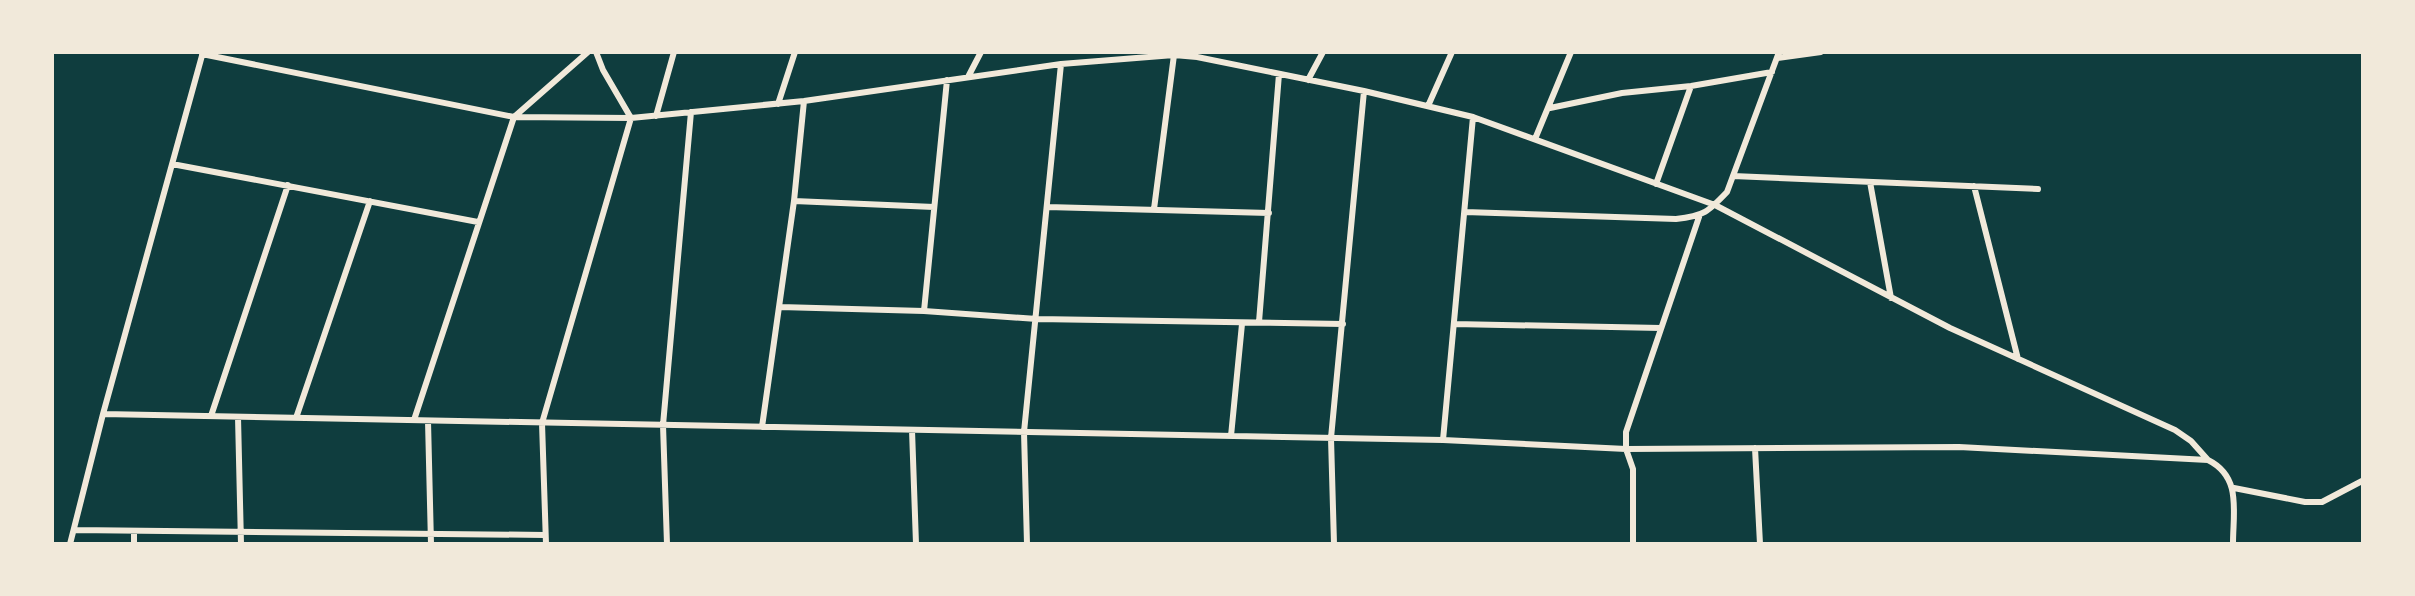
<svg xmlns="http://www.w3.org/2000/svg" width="2415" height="596" viewBox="0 0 2415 596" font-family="'Exo 2',sans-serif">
	<rect width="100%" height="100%" fill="#0f3d3e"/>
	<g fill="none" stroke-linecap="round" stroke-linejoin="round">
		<path stroke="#f1e9da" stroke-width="6" d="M 202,54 L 514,117 L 631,118 L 804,101 L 1061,64 L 1174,55 L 1197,57 L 1364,91 L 1473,117 L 1715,205 L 1950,328 L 2175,430 L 2191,441 L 2208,460
			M 1777,58 L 1821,52
			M 968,77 L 981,52
			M 1308,80 L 1323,52
			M 778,104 L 795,52
			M 1428,106 L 1452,52
			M 1550,108 L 1622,93 L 1691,86 L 1772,72
			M 656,116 L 674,52
			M 1535,139 L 1571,52
			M 172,164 L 478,222
			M 1733,176 L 2038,189
			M 1870,182 L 1891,298
			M 1656,184 L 1691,86
			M 1974,186 L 2018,359
			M 794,201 L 934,207
			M 1047,207 L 1269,213
			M 1154,209 L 1174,55
			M 1465,212 L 1676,219 C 1704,216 1708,212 1727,192 L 1779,52
			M 780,307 L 924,311 L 1037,319 L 1343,324
			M 924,311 L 947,80
			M 1259,322 L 1279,74
			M 1454,324 L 1661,328
			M 103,414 L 1443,440 L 1626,449 L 1959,447 L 2208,460 C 2242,477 2233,511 2233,544
			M 211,416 L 288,185
			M 238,417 L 241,544
			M 296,418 L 370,201
			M 414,420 L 514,117 L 588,52
			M 428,421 L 431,544
			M 762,427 L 794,201 L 804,101
			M 912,430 L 916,544
			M 1231,436 L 1242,324
			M 1443,440 L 1473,117
			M 1755,448 L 1760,544
			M 2234,488 L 2305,502 L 2322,502 L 2362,481
			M 74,530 L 545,535
			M 134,531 L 134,544
			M 70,544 L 103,414 L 203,52
			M 546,544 L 542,423 L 631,118 L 603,70 L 596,52
			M 667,544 L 663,425 L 691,112
			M 1027,544 L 1024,432 L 1061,64
			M 1334,544 L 1331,438 L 1364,91
			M 1633,544 L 1633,469 L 1626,449 L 1626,432 L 1699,217"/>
	</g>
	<rect width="2415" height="596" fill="none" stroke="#f1e9da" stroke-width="108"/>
</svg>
